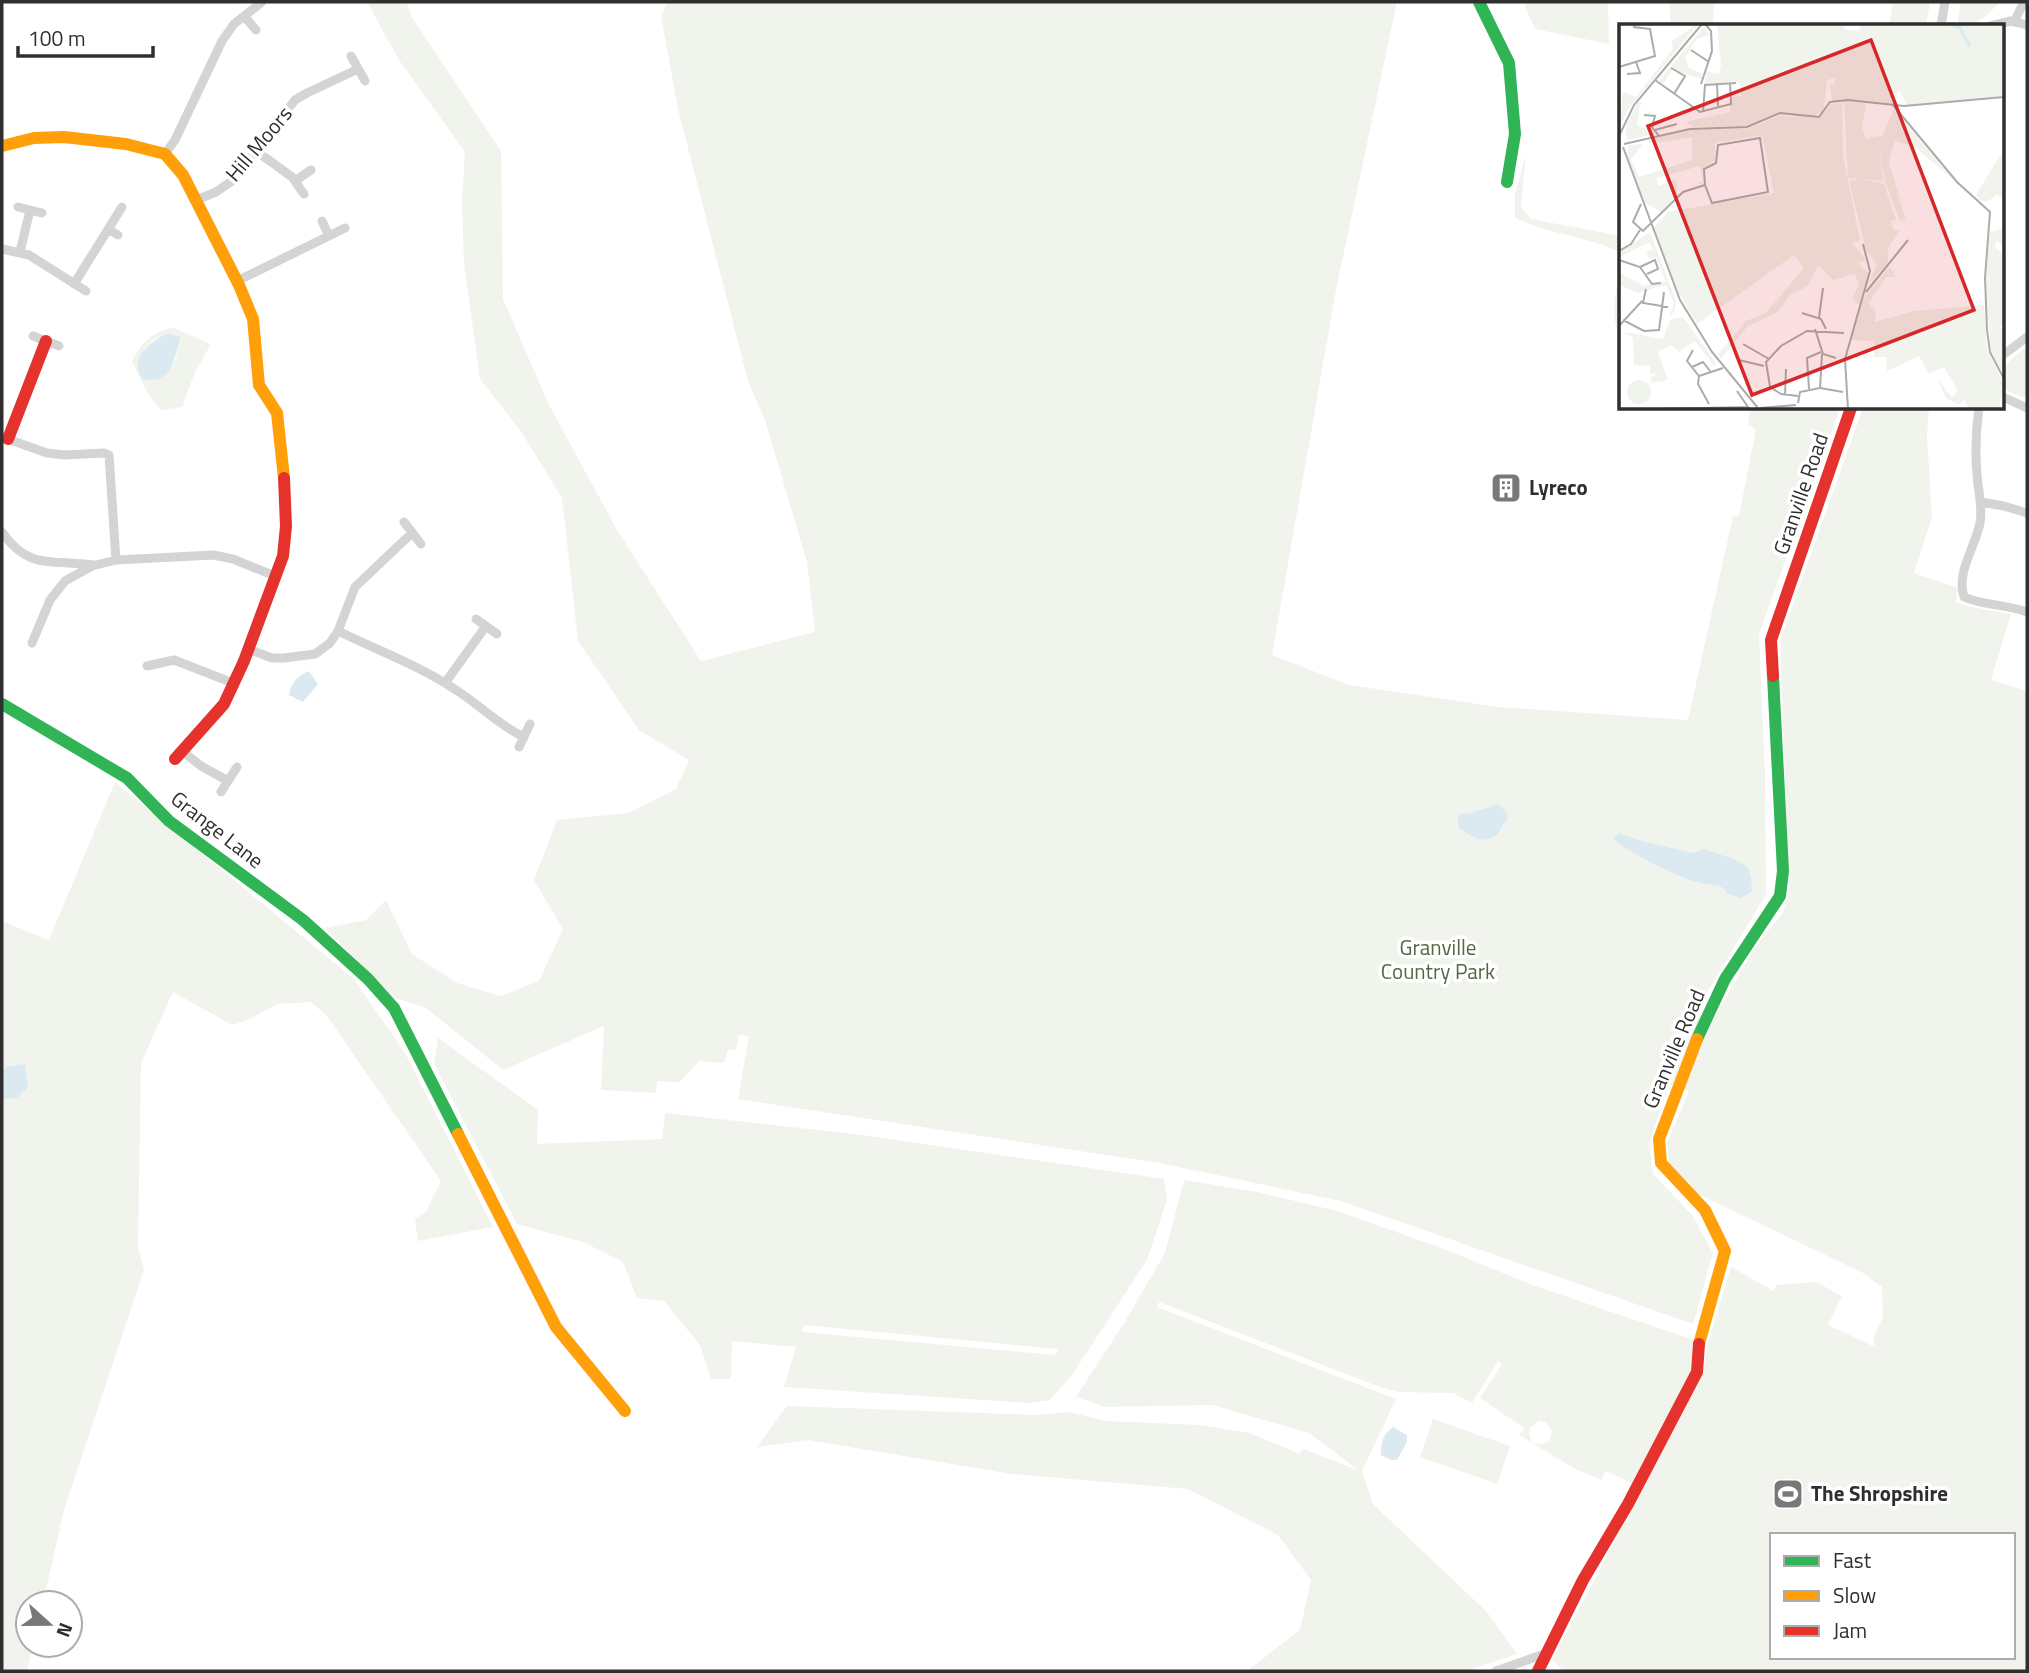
<svg xmlns="http://www.w3.org/2000/svg" width="2029" height="1673" viewBox="0 0 2029 1673" font-family="'Titillium Web',sans-serif">
	<rect width="100%" height="100%" fill="#fff"/>
	<path fill="#f1f4ed" fill-rule="evenodd" d="M 367,2 L 406,2 L 412,17 L 501,151 L 503,299 L 548,403 L 617,530 L 701,661 L 815,632 L 807,562 L 765,420 L 748,381 L 678,109 L 661,16 L 667,2 L 1397,2 L 1336,290 L 1272,655 L 1349,685 L 1498,707 L 1688,720 L 1733,516 L 1739,516 L 1756,429 L 1748,425 L 1750,408 L 1840,408 L 1759,634 L 1765,772 L 1766,894 L 1695,1013 L 1711,1023 L 1747,961 L 1764,935 L 1783,913 L 1789,892 L 1780,641 L 1863,408 L 1929,408 L 1927,436 L 1932,517 L 1914,573 L 1958,588 L 1956,602 L 1971,607 L 2011,614 L 1991,680 L 2027,691 L 2027,1671 L 1595,1671 L 1592,1669 L 1591,1671 L 1564,1671 L 1552,1660 L 1693,1393 L 1697,1372 L 1704,1368 L 1708,1343 L 1731,1267 L 1774,1291 L 1776,1285 L 1816,1282 L 1842,1296 L 1828,1325 L 1875,1347 L 1873,1339 L 1883,1317 L 1882,1287 L 1863,1273 L 1694,1192 L 1669,1164 L 1667,1143 L 1689,1091 L 1669,1084 L 1649,1144 L 1653,1174 L 1693,1216 L 1713,1253 L 1693,1324 L 1341,1201 L 1159,1163 L 738,1099 L 749,1036 L 739,1035 L 736,1049 L 728,1050 L 724,1063 L 699,1061 L 680,1082 L 657,1081 L 656,1093 L 601,1090 L 604,1026 L 503,1070 L 426,1008 L 393,997 L 325,928 L 366,920 L 386,900 L 412,954 L 457,983 L 501,996 L 539,981 L 563,929 L 534,880 L 557,820 L 628,813 L 676,789 L 689,760 L 639,730 L 578,641 L 562,498 L 520,430 L 480,379 L 464,263 L 462,201 L 465,152 L 399,60 ZM 1772,1535 L 2013,1535 L 2013,1657 L 1772,1657 Z
		M 1523,2 L 1608,2 L 1609,44 L 1535,29 Z
		M 1669,2 L 1714,2 L 1713,26 L 1671,26 Z
		M 1893,2 L 1930,2 L 1926,26 L 1889,26 Z
		M 1961,2 L 1999,2 C 1988,16 1976,26 1957,26 Z
		M 1526,155 L 1521,207 L 1531,219 L 1621,236 L 1621,336 C 1604,311 1626,276 1616,250 C 1584,236 1547,234 1515,218 L 1515,194 Z
		M 174,328 L 211,344 L 195,372 L 182,407 L 161,410 L 150,397 L 132,362 C 138,345 155,329 174,328 ZM 168,333 L 181,337 L 175,361 L 155,380 L 142,379 L 144,348 L 154,339 Z
		M 2027,347 L 2027,399 L 2003,389 C 2003,363 2007,362 2027,347 Z
		M 115,782 L 354,979 L 405,1053 L 493,1227 L 418,1241 L 415,1219 L 426,1212 L 441,1181 L 327,1016 L 311,1002 L 277,1004 L 250,1019 L 232,1025 L 173,992 L 141,1063 L 138,1248 L 144,1270 L 64,1510 L 43,1603 L 28,1603 L 28,1645 L 33,1645 L 27,1671 L 2,1671 L 2,921 L 49,940 Z
		M 438,1038 L 538,1110 L 537,1144 L 662,1139 L 665,1113 L 863,1135 L 1164,1179 L 1167,1199 L 1147,1260 L 1072,1375 L 1050,1400 L 1029,1403 L 784,1387 L 796,1347 L 732,1341 L 731,1379 L 711,1379 L 700,1345 L 664,1301 L 637,1298 L 623,1262 L 583,1242 L 517,1224 L 434,1064 ZM 804,1325 L 1057,1349 L 1058,1350 L 1055,1355 L 802,1332 Z
		M 1184,1180 L 1257,1192 L 1337,1211 L 1436,1246 L 1535,1286 L 1694,1340 L 1690,1372 L 1633,1484 L 1606,1471 L 1601,1480 L 1575,1469 L 1519,1435 L 1524,1428 L 1480,1398 L 1502,1364 L 1498,1361 L 1472,1403 L 1453,1393 L 1400,1392 L 1380,1387 L 1159,1302 L 1157,1307 L 1396,1399 L 1362,1471 L 1373,1504 L 1487,1612 L 1517,1654 L 1466,1671 L 1247,1671 L 1300,1630 L 1311,1580 L 1278,1535 L 1188,1489 L 1012,1474 L 808,1440 L 757,1447 L 787,1406 L 1037,1415 L 1069,1412 L 1106,1421 L 1199,1425 L 1250,1433 L 1299,1454 L 1303,1449 L 1358,1470 L 1309,1433 L 1213,1405 L 1105,1407 L 1076,1397 L 1126,1320 L 1165,1253 ZM 1539,1421 L 1546,1422 L 1552,1431 L 1549,1442 L 1542,1444 L 1533,1443 L 1529,1436 L 1530,1428 Z
		M 1433,1419 L 1510,1446 L 1497,1484 L 1420,1457 Z"/>
	<path fill="#dbe9f0" d="M 168,333 L 181,337 C 174,357 172,386 142,379 C 129,357 149,342 168,333 Z
		M 309,671 L 318,684 L 303,702 L 289,695 C 291,682 298,676 309,671 Z
		M 1498,804 L 1507,813 L 1508,819 C 1502,824 1502,828 1498,833 C 1484,847 1471,836 1458,827 L 1458,817 L 1461,813 L 1468,814 Z
		M 1619,833 L 1641,841 L 1693,853 L 1704,849 L 1736,860 L 1747,867 L 1751,877 L 1752,891 L 1741,898 L 1727,894 L 1724,888 C 1715,884 1706,885 1697,882 C 1675,876 1630,853 1613,839 Z
		M 25,1064 L 28,1087 L 17,1098 L 2,1099 L 2,1073 L 6,1067 Z
		M 1393,1427 L 1407,1435 L 1407,1442 L 1397,1460 L 1391,1460 L 1381,1455 C 1381,1442 1382,1435 1393,1427 Z"/>
	<g fill="none" stroke-linecap="round" stroke-linejoin="round">
		<path stroke="#d4d4d4" stroke-width="9" d="M 245,17 L 256,30
			M 2014,22 L 2024,2
			M 1941,26 L 1945,2
			M 1990,26 L 2011,21 L 2027,25
			M 351,56 L 365,81
			M 256,151 L 292,177 L 304,194
			M 165,154 L 175,140 L 222,41 L 234,24 L 262,2
			M 295,181 L 311,170
			M 196,200 L 216,192 L 232,181 L 295,100 L 307,93 L 358,69
			M 18,207 L 42,213
			M 322,221 L 329,236
			M 108,229 L 118,235
			M 2,249 L 29,255 L 86,291
			M 20,252 L 30,210
			M 237,281 L 345,228
			M 74,284 L 122,207
			M 33,336 L 59,346
			M 2003,355 L 2027,337
			M 2003,397 L 2027,408
			M 1979,408 C 1976,429 1975,452 1977,474 C 1978,491 1983,506 1980,523 C 1975,548 1956,572 1964,597 C 1984,606 2007,604 2027,612
			M 2,437 L 47,453 L 65,455 L 104,453 L 109,455 L 116,560
			M 1981,502 L 2004,506 L 2027,513
			M 404,522 L 421,544
			M 2,532 C 29,571 53,559 93,565
			M 476,619 L 497,634
			M 338,631 C 377,650 420,666 456,690 C 480,705 498,725 524,737
			M 32,643 L 50,600 L 65,581 L 92,566 L 116,560 L 213,555 L 233,559 L 275,576
			M 248,649 L 272,658 L 284,658 L 315,654 L 330,643 L 338,631 L 355,587 L 412,533
			M 147,666 L 174,660 L 233,683
			M 445,683 L 486,626
			M 519,747 L 530,724
			M 182,751 L 201,766 L 228,781
			M 221,792 L 237,767
			M 1496,1671 L 1547,1653"/>
		<path stroke="#30b455" stroke-width="12" d="M 1479,2 L 1509,63 L 1515,134 L 1507,182
			M 2,704 L 127,778 L 169,821 L 303,920 L 368,979 L 394,1008 L 458,1134
			M 1697,1039 L 1725,979 L 1780,896 L 1783,871 L 1773,676"/>
		<path stroke="#ff9f0a" stroke-width="12" d="M 2,146 L 34,138 L 64,137 L 126,144 L 165,154 L 183,175 L 239,285 L 253,319 L 259,385 L 277,413 L 284,478
			M 1697,1039 L 1659,1139 L 1661,1163 L 1705,1210 L 1725,1251 L 1699,1344
			M 458,1134 L 556,1327 L 625,1411"/>
		<path stroke="#e5322d" stroke-width="12" d="M 8,439 L 46,341
			M 1773,676 L 1771,640 L 1851,408
			M 175,759 L 224,704 L 244,661 L 283,556 L 286,526 L 284,478
			M 1538,1671 L 1583,1580 L 1628,1504 L 1697,1372 L 1699,1344"/>
	</g>
	<defs>
		<g id="building-square" transform="scale(1.575)"><rect x="-9" y="-9" width="18" height="18" rx="4" fill="#787878" stroke="#fff"/><path d="M-4-6H4V6H1V3H-1V6H-4ZM-2.5-4.3h1.7v1.8h-1.7ZM.8-4.3h1.7v1.8H.8ZM-2.5-1h1.7V.8h-1.7ZM.8-1h1.7V.8H.8Z" fill="#fff"/></g>
		<g id="stadium-square" transform="scale(1.575)"><rect x="-9" y="-9" width="18" height="18" rx="4" fill="#787878" stroke="#fff"/><path d="M0-5a6.5 5 0 1 0 0 10a6.5 5 0 1 0 0-10ZM-3.5-1.8h7v3.6h-7Z" fill="#fff"/></g>
	</defs>
	<g fill-rule="evenodd">
		<use href="#building-square" x="1506" y="488"/>
		<use href="#stadium-square" x="1788" y="1494"/>
	</g>
	<g text-anchor="middle" stroke-width="7" stroke-linejoin="round" paint-order="stroke">
		<g font-size="21" fill="#2f2f2f" stroke="#fff">
			<text transform="translate(259 144) rotate(-50)" y="7">Hill Moors</text>
			<text transform="translate(1801 494) rotate(-71)" y="7">Granville Road</text>
			<text transform="translate(217 830) rotate(38)" y="7">Grange Lane</text>
			<text transform="translate(1674 1049) rotate(-67)" y="7">Granville Road</text>
		</g>
		<g font-size="21" font-weight="bold" fill="#2f2f2f" stroke="#fff" text-anchor="start">
			<text x="1529" y="495">Lyreco</text>
			<text x="1811" y="1501">The Shropshire</text>
		</g>
		<g font-size="21" fill="#54683f" stroke="#fff">
			<text x="1438" y="955">Granville<tspan x="1438" dy="24">Country Park</tspan></text>
		</g>
	</g>
	<g transform="translate(1619 24)">
		<rect width="385" height="385" fill="#fff"/>
		<path d="M 79,0 L 11,83 L 0,102 L 4,68 L 17,73 L 54,25 L 53,17 ZM 98,0 L 222,0 L 228,6 L 240,7 L 243,0 L 385,0 L 385,72 L 379,74 L 288,81 L 280,65 L 274,80 L 213,77 L 211,60 L 216,61 L 216,54 L 208,56 L 205,85 L 192,94 L 201,94 L 212,80 L 223,79 L 224,132 L 241,217 L 233,219 L 247,236 L 239,239 L 250,250 L 246,268 L 240,281 L 233,274 L 240,261 L 236,250 L 214,256 L 199,241 L 189,262 L 171,271 L 159,288 L 129,302 L 102,334 L 99,330 L 127,297 L 147,289 L 185,244 L 175,231 L 78,300 L 57,264 L 34,205 L 49,188 L 155,169 L 143,111 L 96,119 L 97,136 L 84,144 L 85,159 L 76,161 L 84,157 L 81,142 L 38,154 L 39,162 L 57,155 L 58,163 L 57,173 L 42,188 L 24,178 L 8,132 L 10,121 L 24,120 L 12,135 L 20,153 L 73,136 L 73,113 L 30,120 L 29,116 L 71,106 L 128,105 L 162,91 L 181,94 L 163,88 L 127,102 L 74,103 L 66,98 L 111,88 L 112,73 L 122,72 L 121,59 L 85,61 L 88,47 L 100,50 L 102,41 ZM 85,3 L 91,11 L 78,15 L 66,34 L 70,44 L 83,50 L 83,55 L 53,46 L 44,60 L 40,56 ZM 19,78 L 31,81 L 21,80 L 18,101 L 37,110 L 8,116 L 6,104 ZM 225,78 L 247,79 L 243,104 L 247,115 L 263,112 L 275,85 L 334,156 L 295,122 L 276,117 L 270,138 L 287,197 L 280,195 L 266,157 L 259,119 L 264,157 L 229,154 ZM 385,125 L 385,178 L 378,170 L 368,178 L 360,176 L 357,171 ZM 242,155 L 265,160 L 277,196 L 272,197 L 274,205 L 280,207 L 269,224 L 269,240 L 249,260 L 258,241 L 247,226 L 230,157 ZM 385,204 L 385,223 L 378,217 L 375,223 L 385,231 L 385,300 L 380,304 L 385,306 L 385,352 L 372,326 L 366,262 L 371,208 ZM 31,208 L 57,276 L 56,286 L 50,294 L 55,279 L 47,261 L 19,269 L 0,261 L 0,249 L 25,262 L 47,258 L 37,233 L 30,235 L 27,228 L 34,225 L 30,218 L 0,234 L 0,229 ZM 271,243 L 277,253 L 267,253 L 250,279 L 257,288 L 256,298 L 295,287 L 365,281 L 368,324 L 385,361 L 380,384 L 350,385 L 345,376 L 340,381 L 327,374 L 318,355 L 333,373 L 339,367 L 325,343 L 310,350 L 300,332 L 268,347 L 267,333 L 255,333 L 255,317 L 231,316 L 245,274 ZM 64,293 L 97,339 L 95,342 L 76,317 L 60,328 L 52,321 L 39,328 L 49,356 L 32,359 L 32,353 L 39,350 L 31,350 L 31,342 L 15,341 L 14,314 L 4,308 L 44,315 L 51,296 ZM8 368a12 12 0 1 1 24 0a12 12 0 1 1-24 0Z" fill="#f1f4ed"/>
		<path fill="none" stroke="#dbe9f0" stroke-width="3.5" d="M 331,0 L 341,4 L 351,23"/>
		<path fill="none" stroke="#acacac" stroke-width="2" d="M 72,26 L 90,38M 0,43 L 36,32 L 31,5 L 14,3M 52,44 L 66,52 L 55,70M 8,50 L 21,49 L 17,38M 36,56 L 81,88 L 112,80 L 111,59M 82,60 L 93,27 L 92,7 L 86,0M 98,60 L 99,82M 274,81 L 338,158 L 371,188 L 366,254 L 368,306 L 371,328 L 385,355M 84,88 L 86,61 L 117,59M 25,91 L 36,92 L 33,103 L 40,112M 36,106 L 58,100M 0,112 L 15,81 L 83,0M 5,120 L 71,105 L 128,103 L 161,89 L 200,93 L 211,78 L 229,76 L 285,82 L 385,73M 4,123 L 61,276 L 93,328 L 139,384M 22,180 L 14,198 L 24,207 L 64,168 L 86,161 L 85,145 L 97,139 L 99,121 L 141,114 L 149,168 L 93,179 L 86,161M 0,227 L 12,220 L 21,206M 0,236 L 21,243 L 33,260 L 42,259M 21,243 L 36,236 L 39,245 L 28,250M 27,265 L 24,279 L 49,283M 247,268 L 289,216M 183,289 L 202,295 L 207,305M 200,294 L 204,264M 4,296 L 25,307 L 40,306 L 45,268M 0,302 L 23,277M 196,305 L 204,330 L 217,334M 124,320 L 150,335M 74,326 L 68,337 L 80,352 L 104,344M 120,336 L 145,342M 73,343 L 84,338 L 91,347M 80,352 L 79,360 L 90,380M 201,364 L 224,368M 190,365 L 188,334 L 202,328M 166,371 L 167,345M 179,372 L 162,370 L 151,363 L 147,338 L 162,322 L 188,307 L 225,309M 179,379 L 181,368 L 201,364 L 203,330M 141,384 L 177,381M 35,385 L 129,383 L 118,367M 229,385 L 226,335 L 251,247 L 244,220"/>
		<path fill="#d62828" fill-opacity="0.15" stroke="#d62828" stroke-width="3.5" d="M 252,16 L 355,286 L 133,371 L 29,102 Z"/>
		<rect width="385" height="385" fill="none" stroke="#2f2f2f" stroke-width="3.5"/>
	</g>
	<rect width="2029" height="1673" fill="none" stroke="#2f2f2f" stroke-width="7"/>
	<rect x="1770" y="1533" width="245" height="126" fill="#ffffff" stroke="#acacac" stroke-width="2"/>
	<rect x="1784" y="1556" width="35" height="10" fill="#30b455" stroke="#acacac" stroke-width="2"/>
	<text x="1833" y="1568" font-size="21" fill="#2f2f2f">Fast</text>
	<rect x="1784" y="1591" width="35" height="10" fill="#ff9f0a" stroke="#acacac" stroke-width="2"/>
	<text x="1833" y="1603" font-size="21" fill="#2f2f2f">Slow</text>
	<rect x="1784" y="1626" width="35" height="10" fill="#e5322d" stroke="#acacac" stroke-width="2"/>
	<text x="1833" y="1638" font-size="21" fill="#2f2f2f">Jam</text>
	<g transform="translate(49 1624) rotate(111)"><circle r="33" fill="#ffffff" stroke="#acacac" stroke-width="2"/>
	<path d="M0-5L12 26L0 18L-12 26Z" fill="#787878"/>
	<text y="-10" font-size="19" font-weight="bold" text-anchor="middle" fill="#2f2f2f">N</text>
	</g>
	<path d="M18 46v10h135v-10" fill="none" stroke="#2f2f2f" stroke-width="3.5"/>
	<text x="28" y="46" font-size="21" fill="#2f2f2f" stroke="#ffffff" stroke-width="5" paint-order="stroke">100 m</text>
</svg>
